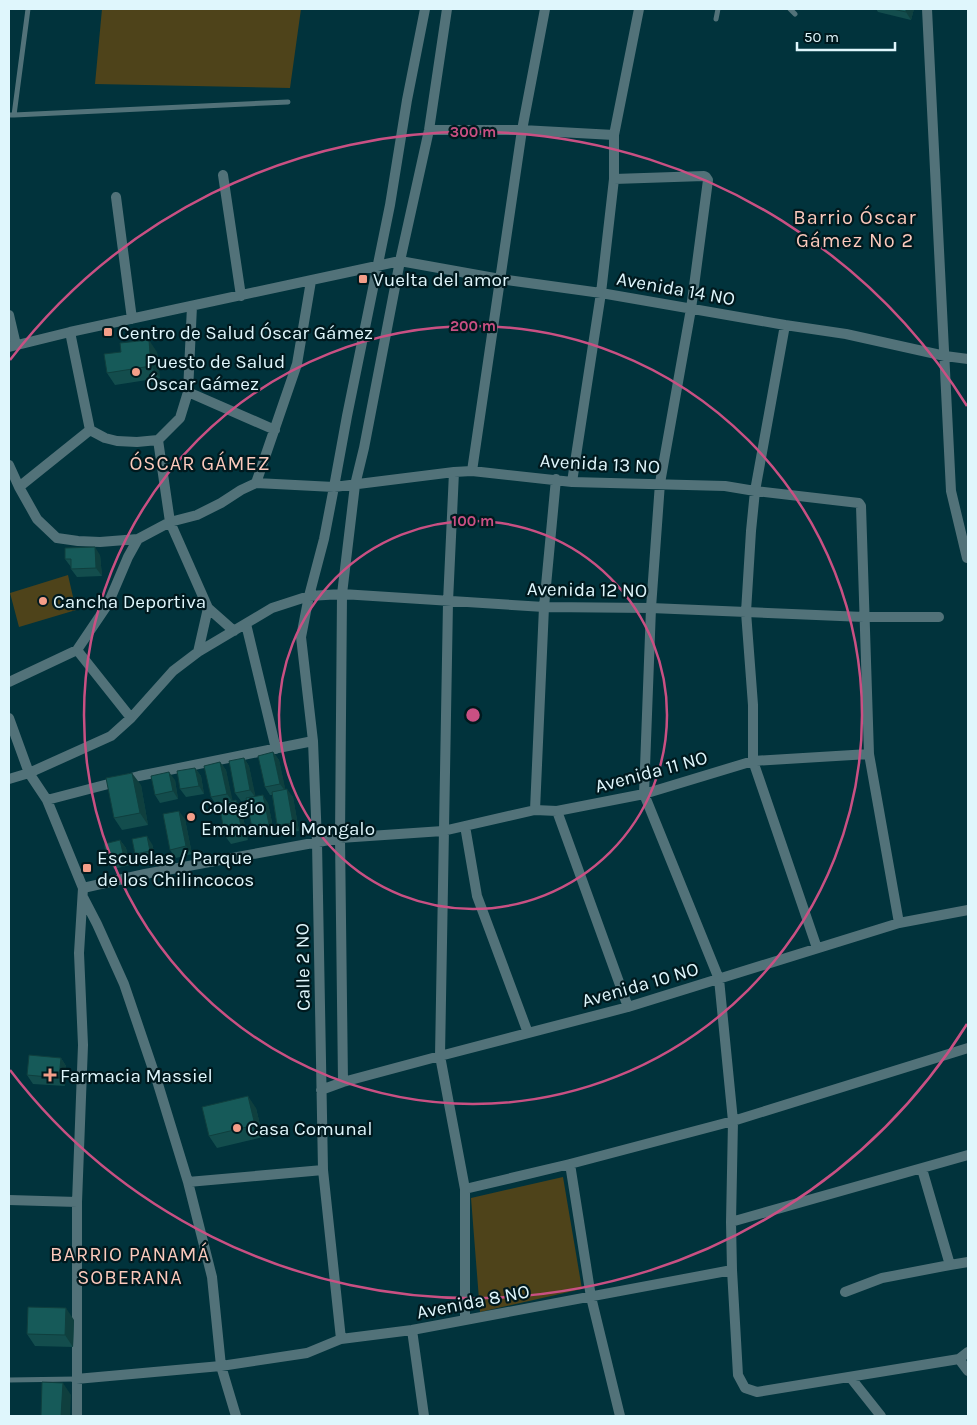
<svg xmlns="http://www.w3.org/2000/svg" width="977" height="1425" viewBox="0 0 977 1425" font-family="Karla,sans-serif">
	<rect width="100%" height="100%" fill="#01333c"/>
	<path fill="#4e431a" d="M 102,9 L 301,9 L 290,88 L 95,84 Z
		M 68,575 L 76,610 L 19,627 L 10,593 Z
		M 563,1177 L 582,1289 L 480,1312 L 471,1198 Z"/>
	<g fill="none" stroke-linecap="round" stroke-linejoin="round">
		<path stroke="#527279" stroke-width="5" d="M 790,9 L 795,14
			M 716,19 L 718,9
			M 9,115 L 14,115 L 28,9
			M 14,115 L 288,102
			M 9,1380 L 76,1379"/>
		<path stroke="#527279" stroke-width="10" d="M 927,9 L 951,491 L 967,558
			M 429,130 L 522,130 L 614,135
			M 223,175 L 241,296
			M 614,179 L 704,176 L 706,177 L 708,180 L 691,309 L 660,483 L 651,608 L 644,794 L 719,979 L 733,1121 L 731,1222 L 732,1270 L 738,1375 L 745,1388 L 757,1392 L 959,1359 L 968,1352
			M 116,197 L 132,319
			M 9,315 L 16,345
			M 785,325 L 755,491 L 751,531 L 746,612 L 753,705 L 753,761 L 817,948
			M 70,332 L 90,430 L 105,438 L 117,441 L 137,442 L 158,440 L 180,418 L 188,392 L 192,306
			M 9,347 L 70,332 L 400,261 L 500,279 L 601,293 L 785,325 L 846,334 L 945,356 L 968,359
			M 188,392 L 275,430
			M 158,440 L 170,522 L 208,608 L 198,652
			M 9,465 L 19,487 L 37,519 L 57,538 L 78,541 L 100,542 L 138,539 L 170,522 L 197,515 L 221,503 L 241,490 L 256,483 L 297,364 L 311,281
			M 472,471 L 522,130 L 545,9
			M 454,472 L 448,602 L 440,1056 L 465,1189 L 465,1319
			M 572,482 L 601,293 L 614,179 L 614,135 L 639,9
			M 256,483 L 334,487 L 454,472 L 472,471 L 572,482 L 725,486 L 755,491 L 859,503 L 861,506 L 869,754 L 899,923
			M 19,487 L 90,430
			M 208,608 L 234,631
			M 246,624 L 276,749
			M 77,650 L 131,718
			M 9,682 L 77,650 L 108,604 L 128,557 L 138,539
			M 9,718 L 29,773 L 47,800 L 83,888 L 79,953 L 83,1045 L 77,1202 L 77,1416
			M 9,779 L 29,773 L 111,736 L 131,718 L 173,671 L 198,652 L 272,608 L 309,596 L 342,594 L 544,607 L 651,608 L 864,617 L 939,617
			M 47,800 L 139,776 L 313,741
			M 535,810 L 544,607 L 556,479
			M 557,811 L 628,1007
			M 465,826 L 477,896 L 528,1033
			M 83,888 L 145,874 L 340,838 L 443,831 L 535,810 L 557,811 L 644,794 L 753,761 L 869,754
			M 83,897 L 97,924 L 124,984 L 158,1084 L 188,1182 L 212,1277 L 221,1366 L 236,1416
			M 343,1082 L 340,838 L 342,594 L 355,485 L 364,448 L 400,261 L 429,130 L 447,9
			M 321,1090 L 343,1082 L 440,1056 L 628,1007 L 899,923 L 968,910
			M 570,1164 L 591,1297 L 620,1416
			M 922,1169 L 950,1265 L 968,1262
			M 188,1182 L 323,1170
			M 465,1189 L 570,1164 L 733,1121 L 968,1048
			M 9,1200 L 77,1202
			M 731,1222 L 968,1155
			M 845,1292 L 882,1278 L 950,1265
			M 412,1330 L 424,1416
			M 341,1339 L 323,1170 L 317,842 L 313,741 L 301,637 L 309,596 L 324,539 L 334,487 L 347,416 L 390,205 L 407,100 L 425,9
			M 959,1359 L 968,1371
			M 850,1377 L 881,1416
			M 76,1379 L 221,1366 L 307,1353 L 341,1339 L 412,1330 L 732,1270"/>
	</g>
	<path fill="#134d4d" d="M 876,9 L 914,9 L 911,20 L 878,12 Z
		M 121,352 L 157,352 L 160,378 L 115,385 L 107,373 Z
		M 100,555 L 102,576 L 77,577 L 71,569 L 71,567 L 65,559 Z
		M 273,752 L 279,760 L 285,789 L 293,797 L 299,831 L 283,833 L 277,825 L 272,795 L 270,795 L 265,787 Z
		M 244,758 L 249,766 L 255,796 L 268,803 L 274,832 L 258,836 L 252,828 L 247,800 L 241,801 L 235,793 Z
		M 220,762 L 226,770 L 232,801 L 236,800 L 241,808 L 248,840 L 231,844 L 225,836 L 219,805 L 217,806 L 211,797 Z
		M 195,768 L 201,776 L 204,794 L 186,797 L 180,789 Z
		M 175,780 L 178,799 L 160,803 L 155,795 Z
		M 141,785 L 148,825 L 122,830 L 114,818 Z
		M 185,819 L 192,854 L 176,858 L 170,850 Z
		M 120,840 L 126,848 L 130,865 L 114,869 L 108,861 Z
		M 152,844 L 156,859 L 141,862 L 135,854 Z
		M 61,1058 L 66,1066 L 65,1086 L 33,1084 L 27,1075 Z
		M 256,1108 L 263,1137 L 217,1148 L 209,1136 Z
		M 74,1320 L 73,1347 L 35,1346 L 27,1334 Z"/>
	<path fill="#0f3f3e" d="M 906,9 L 914,9 L 911,20 L 906,12 Z
		M 149,340 L 157,352 L 160,378 L 151,366 Z
		M 95,547 L 100,555 L 102,576 L 96,568 Z
		M 273,752 L 279,760 L 286,792 L 280,784 Z
		M 244,758 L 249,766 L 256,798 L 250,790 Z
		M 220,762 L 226,770 L 233,802 L 227,794 Z
		M 195,768 L 201,776 L 204,794 L 199,786 Z
		M 169,772 L 175,780 L 178,799 L 173,791 Z
		M 132,773 L 141,785 L 148,825 L 140,813 Z
		M 287,789 L 293,797 L 299,831 L 293,823 Z
		M 263,795 L 268,803 L 274,832 L 269,824 Z
		M 236,800 L 241,808 L 248,840 L 242,832 Z
		M 179,811 L 185,819 L 192,854 L 186,846 Z
		M 147,836 L 152,844 L 156,859 L 150,851 Z
		M 120,840 L 126,848 L 130,865 L 124,857 Z
		M 61,1058 L 66,1066 L 65,1086 L 59,1078 Z
		M 248,1096 L 256,1108 L 263,1137 L 255,1125 Z
		M 66,1308 L 74,1320 L 73,1347 L 65,1335 Z
		M 63,1383 L 71,1395 L 70,1416 L 61,1416 Z"/>
	<path fill="#165a59" stroke="#0f3f3e" d="M 893,9 L 906,9 L 906,12 Z
		M 149,340 L 151,366 L 107,373 L 104,354 L 121,352 L 120,343 Z
		M 95,547 L 96,568 L 71,569 L 71,559 L 65,559 L 65,548 Z
		M 273,752 L 280,784 L 265,787 L 258,756 Z
		M 244,758 L 250,790 L 235,793 L 229,761 Z
		M 220,762 L 227,794 L 211,797 L 204,766 Z
		M 195,768 L 199,786 L 180,789 L 177,771 Z
		M 169,772 L 173,791 L 155,795 L 151,776 Z
		M 132,773 L 140,813 L 114,818 L 106,778 Z
		M 287,789 L 293,823 L 277,825 L 272,792 Z
		M 263,795 L 269,824 L 252,828 L 246,798 Z
		M 236,800 L 242,832 L 225,836 L 219,804 Z
		M 179,811 L 186,846 L 170,850 L 163,814 Z
		M 147,836 L 150,851 L 135,854 L 132,839 Z
		M 120,840 L 124,857 L 108,861 L 104,844 Z
		M 29,1055 L 61,1058 L 59,1078 L 27,1075 Z
		M 248,1096 L 255,1125 L 209,1136 L 202,1107 Z
		M 28,1307 L 66,1308 L 65,1335 L 27,1334 Z
		M 42,1382 L 63,1383 L 61,1416 L 41,1416 Z"/>
	<g fill="none" stroke="#c95083" stroke-width="2.5">
		<circle cx="473" cy="715" r="194"/>
		<circle cx="473" cy="715" r="389"/>
		<path d="M967 1024A583 583 0 0 1 10 1070M10 360A583 583 0 0 1 967 406"/>
	</g>
	<g fill="#f49e89" stroke="#00191e" stroke-width="2">
		<rect x="358" y="274" width="10" height="10" rx="2.5"/>
		<rect x="103" y="327" width="10" height="10" rx="2.5"/>
		<circle cx="136" cy="372" r="5"/>
		<circle cx="43" cy="601" r="5"/>
		<circle cx="191" cy="817" r="5"/>
		<rect x="82" y="863" width="10" height="10" rx="2.5"/>
		<path d="M47.5 1067.5h5v5h5v5h-5v5h-5v-5h-5v-5h5z"/>
		<circle cx="237" cy="1128" r="5"/>
	</g>
	<g text-anchor="middle" stroke-width="4.5" stroke-linejoin="round" paint-order="stroke">
		<g font-size="19" fill="#dff6fc" stroke="#00191e" text-anchor="start">
			<text x="373" y="286">Vuelta del amor</text>
			<text x="118" y="339">Centro de Salud Óscar Gámez</text>
			<text x="146" y="368">Puesto de Salud<tspan x="146" dy="22">Óscar Gámez</tspan></text>
			<text x="53" y="608">Cancha Deportiva</text>
			<text x="201" y="813">Colegio<tspan x="201" dy="22">Emmanuel Mongalo</tspan></text>
			<text x="97" y="864">Escuelas / Parque<tspan x="97" dy="22">de los Chilincocos</tspan></text>
			<text x="60" y="1082">Farmacia Massiel</text>
			<text x="247" y="1135">Casa Comunal</text>
		</g>
		<g font-size="19" fill="#dff6fc" stroke="#00191e">
			<text transform="translate(676 288) rotate(10)" y="7">Avenida 14 NO</text>
			<text transform="translate(600 463) rotate(3)" y="7">Avenida 13 NO</text>
			<text transform="translate(587 589) rotate(1)" y="7">Avenida 12 NO</text>
			<text transform="translate(651 771) rotate(-15)" y="7">Avenida 11 NO</text>
			<text transform="translate(302 967) rotate(-91)" y="7">Calle 2 NO</text>
			<text transform="translate(640 984) rotate(-16)" y="7">Avenida 10 NO</text>
			<text transform="translate(473 1301) rotate(-11)" y="7">Avenida 8 NO</text>
		</g>
		<g font-size="20" letter-spacing="1" fill="#fccabd" stroke="#00191e">
			<text x="855" y="224">Barrio Óscar<tspan x="855" dy="23">Gámez Nº 2</tspan></text>
			<text x="200" y="470">ÓSCAR GÁMEZ</text>
			<text x="130" y="1261">BARRIO PANAMÁ<tspan x="130" dy="23">SOBERANA</tspan></text>
		</g>
	</g>
	<circle cx="473" cy="715" r="8" fill="#c95083" stroke="#00191e" stroke-width="2.5"/>
	<g font-size="15" text-anchor="middle" font-weight="bold" fill="#c95083" stroke="#00191e" stroke-width="4.5" stroke-linejoin="round" paint-order="stroke">
		<text x="473" y="137">300 m</text>
		<text x="473" y="331">200 m</text>
		<text x="473" y="526">100 m</text>
	</g>
	<rect width="977" height="1425" fill="none" stroke="#dff6fc" stroke-width="20"/>
	<path d="M797 42v8h98v-8" fill="none" stroke="#dff6fc" stroke-width="2.5"/>
	<text x="804" y="42" font-size="15" fill="#dff6fc" stroke="#00191e" stroke-width="4" paint-order="stroke">50 m</text>
</svg>
